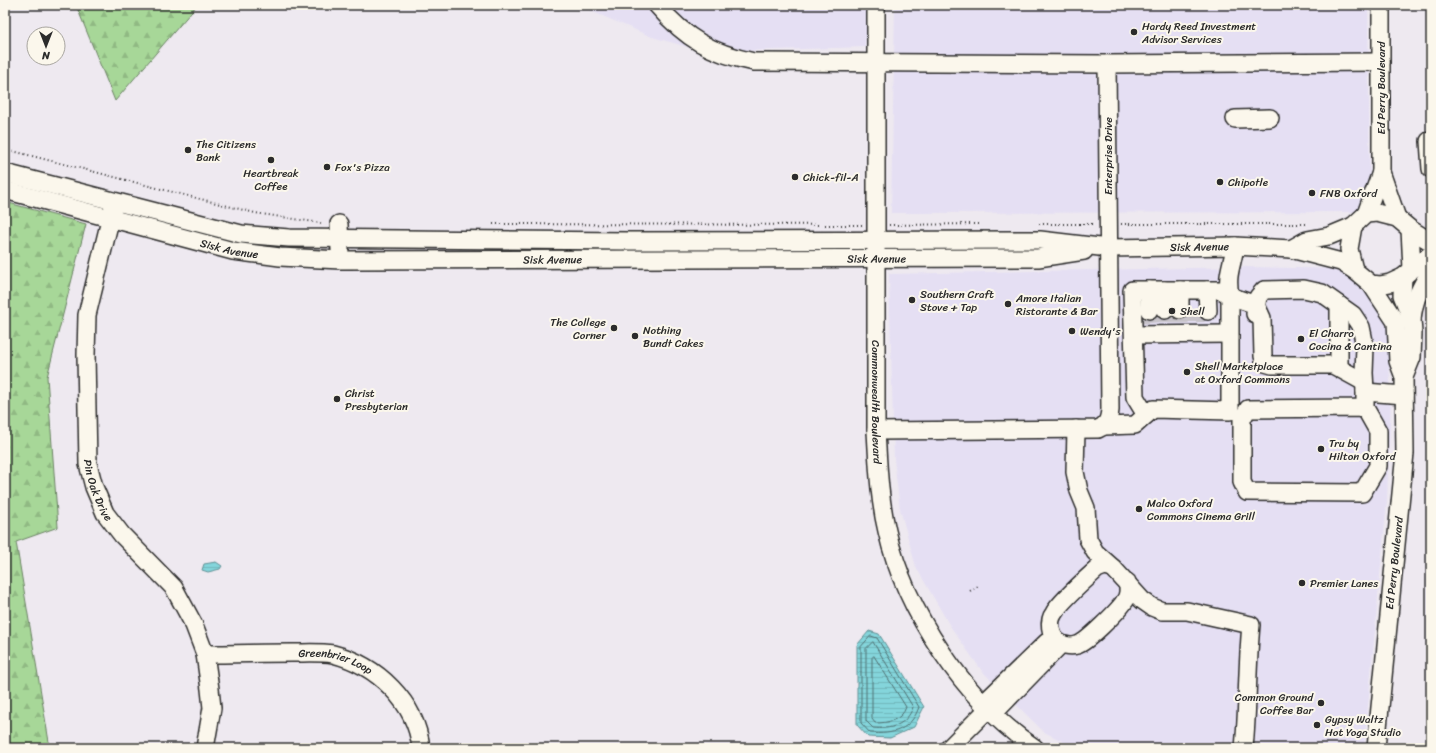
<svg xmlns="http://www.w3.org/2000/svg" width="1436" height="753" viewBox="0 0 1436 753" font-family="Sriracha,sans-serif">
	<defs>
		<pattern id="forest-firs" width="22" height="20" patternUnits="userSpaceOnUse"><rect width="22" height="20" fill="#a7d798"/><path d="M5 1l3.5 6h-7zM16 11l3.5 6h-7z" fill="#90b983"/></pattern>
		<pattern id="water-rules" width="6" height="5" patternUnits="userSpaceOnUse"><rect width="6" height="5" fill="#84d5db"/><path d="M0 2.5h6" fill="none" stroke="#72b7bc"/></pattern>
	</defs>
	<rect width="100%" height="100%" fill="#eee9f0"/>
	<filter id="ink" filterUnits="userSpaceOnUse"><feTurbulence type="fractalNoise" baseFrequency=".025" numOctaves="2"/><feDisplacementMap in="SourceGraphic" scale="8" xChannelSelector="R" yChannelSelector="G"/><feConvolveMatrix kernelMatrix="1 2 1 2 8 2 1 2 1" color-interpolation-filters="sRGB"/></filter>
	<g filter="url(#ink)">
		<path fill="#e5dff3" d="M 585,5 L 868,5 L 865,47 L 706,52 L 652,37 L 591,11 Z
			M 895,5 L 1368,5 L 1370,212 L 891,213 Z
			M 1244,267 L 1352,269 L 1387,321 L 1391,399 L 1387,500 L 1364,748 L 1076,748 L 1044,732 L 982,671 L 950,626 L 916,567 L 900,509 L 894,460 L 889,274 Z"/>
		<path fill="url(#forest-firs)" stroke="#698162" d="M 76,5 L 197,5 L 115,101 Z
			M 5,202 L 86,224 L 47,377 L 58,527 L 16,542 L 50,748 L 5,748 Z"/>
		<path fill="url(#water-rules)" stroke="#609195" d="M 216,562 L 222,566 L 220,569 L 208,572 L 202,570 L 204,564 Z
			M 869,631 L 879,634 L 924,707 L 914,727 L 890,738 L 868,737 L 857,725 L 857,645 Z"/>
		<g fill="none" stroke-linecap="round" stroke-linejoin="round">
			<path stroke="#4f6f71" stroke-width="1" d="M 871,636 L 877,638 L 919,707 C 911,730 893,735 870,733 L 861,723 L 861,647 Z
				M 873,642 L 913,707 C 907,725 890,730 873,728 L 866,721 L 866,649 Z
				M 874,656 L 906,707 C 902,720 888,723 875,723 L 872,719 L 872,658 Z"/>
			<path stroke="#c7c3c9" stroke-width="17" stroke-dasharray="17 8" stroke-linecap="butt" d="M 1149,310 L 1150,323
				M 1165,310 L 1165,322
				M 1180,310 L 1180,323
				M 1196,310 L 1196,322"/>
			<g stroke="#2b2b2b" stroke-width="20">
				<g id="minor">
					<path d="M 657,5 C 686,39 711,53 754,62 L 1107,64 L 1381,62"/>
					<path id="s1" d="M 876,5 L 876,431 C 878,464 879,498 887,531 C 905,611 966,702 1035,748"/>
					<path d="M 1381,5 L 1381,172 L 1397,218"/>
					<path d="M 1235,119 L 1270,118"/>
					<path d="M 1429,141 L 1431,169"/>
					<path id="s2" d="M 5,173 L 241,234 L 289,238 L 630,241 L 1040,240 L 1108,248 L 1235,246 L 1291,249 L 1341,262 L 1354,270 L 1371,284 L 1380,285 L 1390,283 L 1403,277 L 1431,254"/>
					<path id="s3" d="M 5,190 L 233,251 L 280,257 L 341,260 L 1038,258 L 1084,251"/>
					<path id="s4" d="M 113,208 L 87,315 L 86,355 L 88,464 L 94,487 L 105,513 L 122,535 L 174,588 L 194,625 L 205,654 L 210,689 L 212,708 L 205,748"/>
					<path d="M 1366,214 L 1381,172"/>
					<path d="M 339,224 L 340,250"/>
					<path d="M 1353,226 L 1349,249 L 1354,270"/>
					<path d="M 1410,229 L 1412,269"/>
					<path d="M 1291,249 L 1307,240 L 1329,236 L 1353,226 L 1366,214 L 1377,213 L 1397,218 L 1410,229 L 1431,242"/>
					<path d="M 1403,277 L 1402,295 L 1412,320 L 1413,333 L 1412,357 L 1404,377"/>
					<path d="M 1371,284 L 1396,322 L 1398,361 L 1404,377 L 1405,453 L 1376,748"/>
					<path d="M 1149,290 L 1149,310"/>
					<path d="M 1164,290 L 1165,310"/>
					<path d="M 1180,290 L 1180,310"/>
					<path d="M 1207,290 L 1208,311"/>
					<path d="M 1255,314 L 1258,297 L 1264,290 L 1304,289 L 1322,293 L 1353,315 L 1361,327 L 1365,346 L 1364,373 L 1365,391"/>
					<path d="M 1412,319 C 1414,300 1420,287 1431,271"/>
					<path d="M 1134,335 L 1229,334"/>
					<path d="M 1339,367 L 1339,305"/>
					<path d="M 1365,408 L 1378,431 L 1378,466 L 1362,493 L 1247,492 L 1242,482 L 1242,419 L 1248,409 L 1365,408 L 1365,392 L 1404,395"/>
					<path d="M 1146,415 L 1135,397 L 1132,290 L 1221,290 L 1230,296 L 1256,305 L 1262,318 L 1263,356 L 1265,363 L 1272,365 L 1333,365 L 1364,382"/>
					<path d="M 1105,426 L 1135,425 L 1153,409 L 1230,411 L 1230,296 C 1226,273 1232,268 1235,246"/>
					<path d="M 1076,429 L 1075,472 L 1079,491 L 1086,508 L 1088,539 L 1095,552 L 1113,568 L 1142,600 L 1152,607 L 1162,611 L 1187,611 L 1251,625 C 1247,666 1248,707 1244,748"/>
					<path d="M 876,431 L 1098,429 C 1107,425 1109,420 1110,410 L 1107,64"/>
					<path d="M 1113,568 L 1105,566 L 1097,569 C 1087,578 1060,602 1054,613 C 1048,621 1050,634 1057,641 C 1062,645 1070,647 1077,645 C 1086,643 1118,611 1124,602 C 1129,596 1129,589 1127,582"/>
					<path id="s5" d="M 205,654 C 234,654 264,653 293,653 C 306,653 320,652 333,654 C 377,665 416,702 421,748"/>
					<path d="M 984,703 L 1047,642"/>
					<path d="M 994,713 L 1061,644"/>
					<path d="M 949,748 L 989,708"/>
				</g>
			</g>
			<path stroke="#2b2b2b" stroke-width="2" stroke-dasharray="1 3" stroke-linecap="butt" d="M 5,149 L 255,213 L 321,223
				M 493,224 L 863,225
				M 1039,224 L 1095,224
				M 1121,224 L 1307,224
				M 889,225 L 979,224
				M 970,591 L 978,586"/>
			<use href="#minor" stroke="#fbf7ec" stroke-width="17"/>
		</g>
	</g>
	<g fill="#2b2b2b" stroke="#fbf7ec" stroke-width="1.5">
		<circle cx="1134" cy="32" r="4"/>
		<circle cx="188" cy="150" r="4"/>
		<circle cx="271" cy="160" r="4"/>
		<circle cx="327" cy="167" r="4"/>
		<circle cx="795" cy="177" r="4"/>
		<circle cx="1220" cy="182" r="4"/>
		<circle cx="1312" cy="193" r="4"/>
		<circle cx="912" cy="300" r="4"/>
		<circle cx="1008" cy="304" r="4"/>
		<circle cx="1172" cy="311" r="4"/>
		<circle cx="614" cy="328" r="4"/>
		<circle cx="1072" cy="331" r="4"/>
		<circle cx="635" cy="336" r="4"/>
		<circle cx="1301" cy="339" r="4"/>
		<circle cx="1187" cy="372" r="4"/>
		<circle cx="337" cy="399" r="4"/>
		<circle cx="1321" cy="449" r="4"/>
		<circle cx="1139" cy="509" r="4"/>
		<circle cx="1302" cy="583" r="4"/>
		<circle cx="1321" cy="703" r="4"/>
		<circle cx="1317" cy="725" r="4"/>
	</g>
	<g text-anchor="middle" stroke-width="4" stroke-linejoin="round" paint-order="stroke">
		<g font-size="11" fill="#2b2b2b" stroke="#fbf7ec" text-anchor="start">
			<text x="1142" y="30">Hardy Reed Investment<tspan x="1142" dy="13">Advisor Services</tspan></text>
			<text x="196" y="148">The Citizens<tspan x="196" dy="13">Bank</tspan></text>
			<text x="335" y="171">Fox's Pizza</text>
			<text x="271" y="177" text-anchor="middle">Heartbreak<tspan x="271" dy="13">Coffee</tspan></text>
			<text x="803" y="181">Chick-fil-A</text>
			<text x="1228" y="186">Chipotle</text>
			<text x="1320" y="197">FNB Oxford</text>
			<text x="920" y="298">Southern Craft<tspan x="920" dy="13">Stove + Tap</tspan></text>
			<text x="1016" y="302">Amore Italian<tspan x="1016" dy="13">Ristorante &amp; Bar</tspan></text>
			<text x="1180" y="315">Shell</text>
			<text x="606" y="326" text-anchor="end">The College<tspan x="606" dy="13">Corner</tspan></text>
			<text x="643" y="334">Nothing<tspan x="643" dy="13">Bundt Cakes</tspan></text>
			<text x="1080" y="335">Wendy's</text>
			<text x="1309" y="337">El Charro<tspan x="1309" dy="13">Cocina &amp; Cantina</tspan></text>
			<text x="1195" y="370">Shell Marketplace<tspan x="1195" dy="13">at Oxford Commons</tspan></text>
			<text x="345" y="397">Christ<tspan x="345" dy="13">Presbyterian</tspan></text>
			<text x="1329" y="447">Tru by<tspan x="1329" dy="13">Hilton Oxford</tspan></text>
			<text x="1147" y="507">Malco Oxford<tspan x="1147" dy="13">Commons Cinema Grill</tspan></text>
			<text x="1310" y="587">Premier Lanes</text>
			<text x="1313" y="701" text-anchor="end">Common Ground<tspan x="1313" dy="13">Coffee Bar</tspan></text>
			<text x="1325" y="723">Gypsy Waltz<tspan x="1325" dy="13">Hot Yoga Studio</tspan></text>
		</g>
		<g font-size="11" fill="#2b2b2b" stroke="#fbf7ec">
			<text transform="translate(1381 88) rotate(-90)" y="4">Ed Perry Boulevard</text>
			<text transform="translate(1108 156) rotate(-90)" y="4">Enterprise Drive</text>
			<text dy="4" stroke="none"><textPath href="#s2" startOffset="1203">Sisk Avenue</textPath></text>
			<text dy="4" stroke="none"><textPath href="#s3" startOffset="232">Sisk Avenue</textPath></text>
			<text dy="4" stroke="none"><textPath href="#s3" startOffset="556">Sisk Avenue</textPath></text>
			<text dy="4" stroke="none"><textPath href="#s3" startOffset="880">Sisk Avenue</textPath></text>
			<text dy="4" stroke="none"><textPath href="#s1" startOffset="397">Commonwealth Boulevard</textPath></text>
			<text dy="4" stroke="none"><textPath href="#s4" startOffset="287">Pin Oak Drive</textPath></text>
			<text transform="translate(1394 563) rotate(-84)" y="4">Ed Perry Boulevard</text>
			<text dy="4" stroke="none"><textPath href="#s5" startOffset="132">Greenbrier Loop</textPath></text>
		</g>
	</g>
	<rect width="1436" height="753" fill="none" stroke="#fbf7ec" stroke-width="20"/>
	<rect x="10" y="10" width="1416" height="733" fill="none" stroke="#2b2b2b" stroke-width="1.5" filter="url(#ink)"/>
	<g transform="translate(46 46) rotate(180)"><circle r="19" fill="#fbf7ec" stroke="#a8a59f"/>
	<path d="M0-3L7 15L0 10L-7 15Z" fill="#2b2b2b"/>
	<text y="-6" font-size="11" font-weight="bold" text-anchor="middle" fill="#2b2b2b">N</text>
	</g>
</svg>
